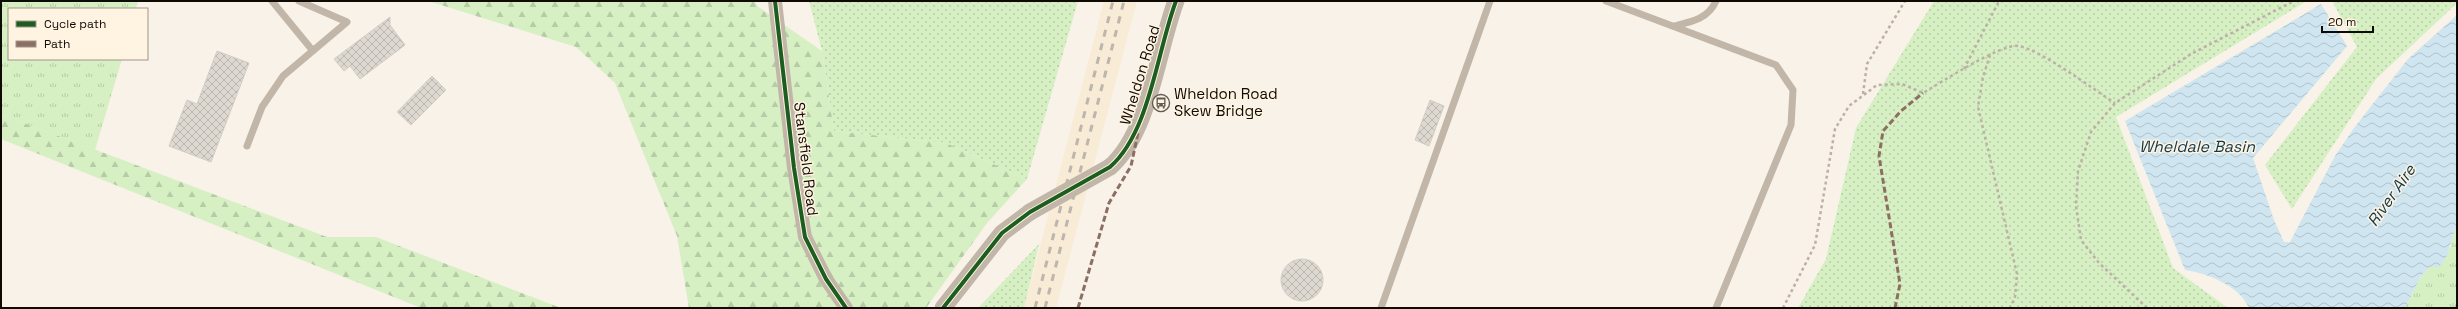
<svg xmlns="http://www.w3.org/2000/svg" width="2458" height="309" viewBox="0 0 2458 309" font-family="'Space Grotesk',sans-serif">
	<defs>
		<pattern id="grass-dots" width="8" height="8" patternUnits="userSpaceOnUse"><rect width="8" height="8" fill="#d6f0c3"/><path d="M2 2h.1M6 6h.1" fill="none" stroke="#b6cca6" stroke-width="1.8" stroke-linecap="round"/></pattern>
		<pattern id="forest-firs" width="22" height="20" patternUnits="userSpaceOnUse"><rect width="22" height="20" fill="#d6f0c3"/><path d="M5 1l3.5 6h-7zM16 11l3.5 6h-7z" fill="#b6cca6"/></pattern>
		<pattern id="park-tufts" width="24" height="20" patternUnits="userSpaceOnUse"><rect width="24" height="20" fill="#d6f0c3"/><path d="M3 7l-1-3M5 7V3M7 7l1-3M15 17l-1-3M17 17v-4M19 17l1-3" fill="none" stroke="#b6cca6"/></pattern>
		<pattern id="water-waves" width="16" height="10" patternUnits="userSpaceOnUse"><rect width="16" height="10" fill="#cfe5f0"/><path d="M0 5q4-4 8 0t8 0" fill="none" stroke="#b1c3cc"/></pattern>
		<pattern id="building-cross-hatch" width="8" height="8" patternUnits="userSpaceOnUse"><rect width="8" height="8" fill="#ddd8d0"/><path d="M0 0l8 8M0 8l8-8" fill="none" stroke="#bcb8b1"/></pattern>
	</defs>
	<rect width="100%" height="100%" fill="#f8f2e8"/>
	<path fill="#f9ecd7" d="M 1104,1 L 1137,1 L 1056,308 L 1024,308 Z"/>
	<path fill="url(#grass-dots)" d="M 809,1 L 1078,1 L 1027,179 L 946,143 L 834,131 L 822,51 Z
		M 1934,1 L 2307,1 L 2116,117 L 2173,268 L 2228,308 L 1798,308 L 1826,259 L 1856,128 Z
		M 2332,1 L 2457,1 L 2457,3 L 2376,79 L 2292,209 L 2265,165 L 2357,47 Z
		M 1039,244 L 1024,308 L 978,308 Z"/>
	<path fill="url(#forest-firs)" d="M 428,1 L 755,1 L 757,6 L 822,51 L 834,131 L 946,143 L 1027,179 L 987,223 L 926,308 L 689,308 L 677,236 L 615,83 L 576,47 Z
		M 1,114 L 327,237 L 376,237 L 561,308 L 421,308 L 1,139 Z"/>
	<path fill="url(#park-tufts)" d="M 1,1 L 138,1 L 136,9 L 9,9 L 9,59 L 122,59 L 95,150 L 1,114 Z
		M 2457,226 L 2457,308 L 2405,308 L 2421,276 L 2451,247 L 2451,237 Z"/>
	<path fill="url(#water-waves)" d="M 2321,4 L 2347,46 L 2253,158 L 2274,220 L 2284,242 L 2290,242 L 2335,156 L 2354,128 L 2408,59 L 2457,15 L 2457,226 C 2448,243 2453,251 2439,267 L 2430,267 L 2421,276 L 2405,308 L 2249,308 C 2240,286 2207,273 2185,270 L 2125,121 Z"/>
	<path fill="url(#building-cross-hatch)" stroke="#d3cec5" d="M 390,17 L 390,25 L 405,45 L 360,79 L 350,66 L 344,71 L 334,59 Z
		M 217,51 L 249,63 L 211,162 L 169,146 L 187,100 L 197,104 Z
		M 432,76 L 446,90 L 411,125 L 397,112 Z
		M 1430,100 L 1444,106 L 1429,146 L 1415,140 Z
		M1281 280a21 21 0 1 1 42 0a21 21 0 1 1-42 0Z"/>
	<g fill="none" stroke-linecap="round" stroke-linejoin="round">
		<path stroke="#bcb1a7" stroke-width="2.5" stroke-dasharray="3 3" stroke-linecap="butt" d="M 1990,55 L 1983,77 L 1978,107 L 2017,274 L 2015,297 L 2010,308
			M 1964,69 L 1999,1
			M 1863,94 L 1867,64 L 1905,1
			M 1783,308 L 1815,245 L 1835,129 L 1849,106 L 1877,85 L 1902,84 L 1923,93 C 1940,83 2002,43 2018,46 C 2040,49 2094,90 2115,103
			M 2147,308 L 2099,263 L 2081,240 L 2076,206 L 2078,171 L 2091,132 L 2115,103 L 2191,54 L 2294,1
			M 2456,308 L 2457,306"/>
		<path stroke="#c2b6a9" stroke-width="7" d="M 272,1 L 313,51
			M 1606,1 L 1776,65 L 1793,90 L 1791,125 L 1716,308
			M 1674,26 C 1691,22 1708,19 1716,1
			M 247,146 L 262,107 L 283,76 L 347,22 L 299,1
			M 1381,308 L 1490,1"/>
		<path stroke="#c2b6a9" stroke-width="14" d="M 775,1 L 794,168 L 805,237 L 826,279 L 846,308"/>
		<path stroke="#c2b6a9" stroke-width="17" d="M 1110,167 C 1150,132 1157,51 1176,1
			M 943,308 L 1002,233 L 1030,212"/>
		<path stroke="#bcb6ac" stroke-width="3" stroke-dasharray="7 7" stroke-linecap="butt" d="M 1035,308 L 1113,1
			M 1045,308 L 1124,1"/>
		<path stroke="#c2b6a9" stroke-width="17" d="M 1030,212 L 1110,167"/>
		<path stroke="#8d6e63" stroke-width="3" stroke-dasharray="6 3" stroke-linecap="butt" d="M 1078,308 L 1109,203 L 1131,166 L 1138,133
			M 1895,308 L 1900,284 L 1879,156 L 1883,131 L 1901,111 L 1923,93"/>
		<g stroke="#fff3e1" stroke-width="6">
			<path id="cycleway" d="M 775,1 L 794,168 L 805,237 L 826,279 L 846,308
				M 943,308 L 1002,233 L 1030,212 L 1110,167 C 1150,132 1157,51 1176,1"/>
		</g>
		<use href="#cycleway" stroke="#1b5e20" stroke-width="4"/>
	</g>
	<defs>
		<g id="bus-ring" transform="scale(0.9)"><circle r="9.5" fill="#fff3e1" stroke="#615b54" stroke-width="1.5"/><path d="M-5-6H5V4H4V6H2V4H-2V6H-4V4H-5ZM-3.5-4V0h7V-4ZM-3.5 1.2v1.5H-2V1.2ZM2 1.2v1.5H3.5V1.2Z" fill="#615b54"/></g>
	</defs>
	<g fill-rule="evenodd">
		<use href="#bus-ring" x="1161" y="103"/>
	</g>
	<g text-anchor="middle" stroke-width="3" stroke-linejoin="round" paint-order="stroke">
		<g font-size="15" fill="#0f0a04" stroke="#fff3e1">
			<text transform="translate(1140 75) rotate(-73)" y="5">Wheldon Road</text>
			<text transform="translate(806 159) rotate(83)" y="5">Stansfield Road</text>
		</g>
		<g font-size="15" fill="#0f0a04" stroke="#fff3e1" text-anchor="start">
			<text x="1174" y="99">Wheldon Road<tspan x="1174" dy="17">Skew Bridge</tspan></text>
		</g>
		<g font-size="16" font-style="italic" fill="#103a4e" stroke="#fff3e1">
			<text x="2197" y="152">Wheldale Basin</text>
			<text transform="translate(2391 195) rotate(-55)" y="6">River Aire</text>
		</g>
	</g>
	<rect width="2458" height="309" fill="none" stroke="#0f0a04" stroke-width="4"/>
	<rect x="8" y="8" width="140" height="52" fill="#fff3e1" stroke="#9f9689"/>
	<rect x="16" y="21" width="20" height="6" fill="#1b5e20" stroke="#9f9689"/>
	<text x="44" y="28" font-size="12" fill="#0f0a04">Cycle path</text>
	<rect x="16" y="41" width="20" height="6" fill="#8d6e63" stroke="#9f9689"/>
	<text x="44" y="48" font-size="12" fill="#0f0a04">Path</text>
	<path d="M2322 26v6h51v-6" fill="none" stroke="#0f0a04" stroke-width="2"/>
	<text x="2328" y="26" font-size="12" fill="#0f0a04" stroke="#fff3e1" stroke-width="3" paint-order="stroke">20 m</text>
</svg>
